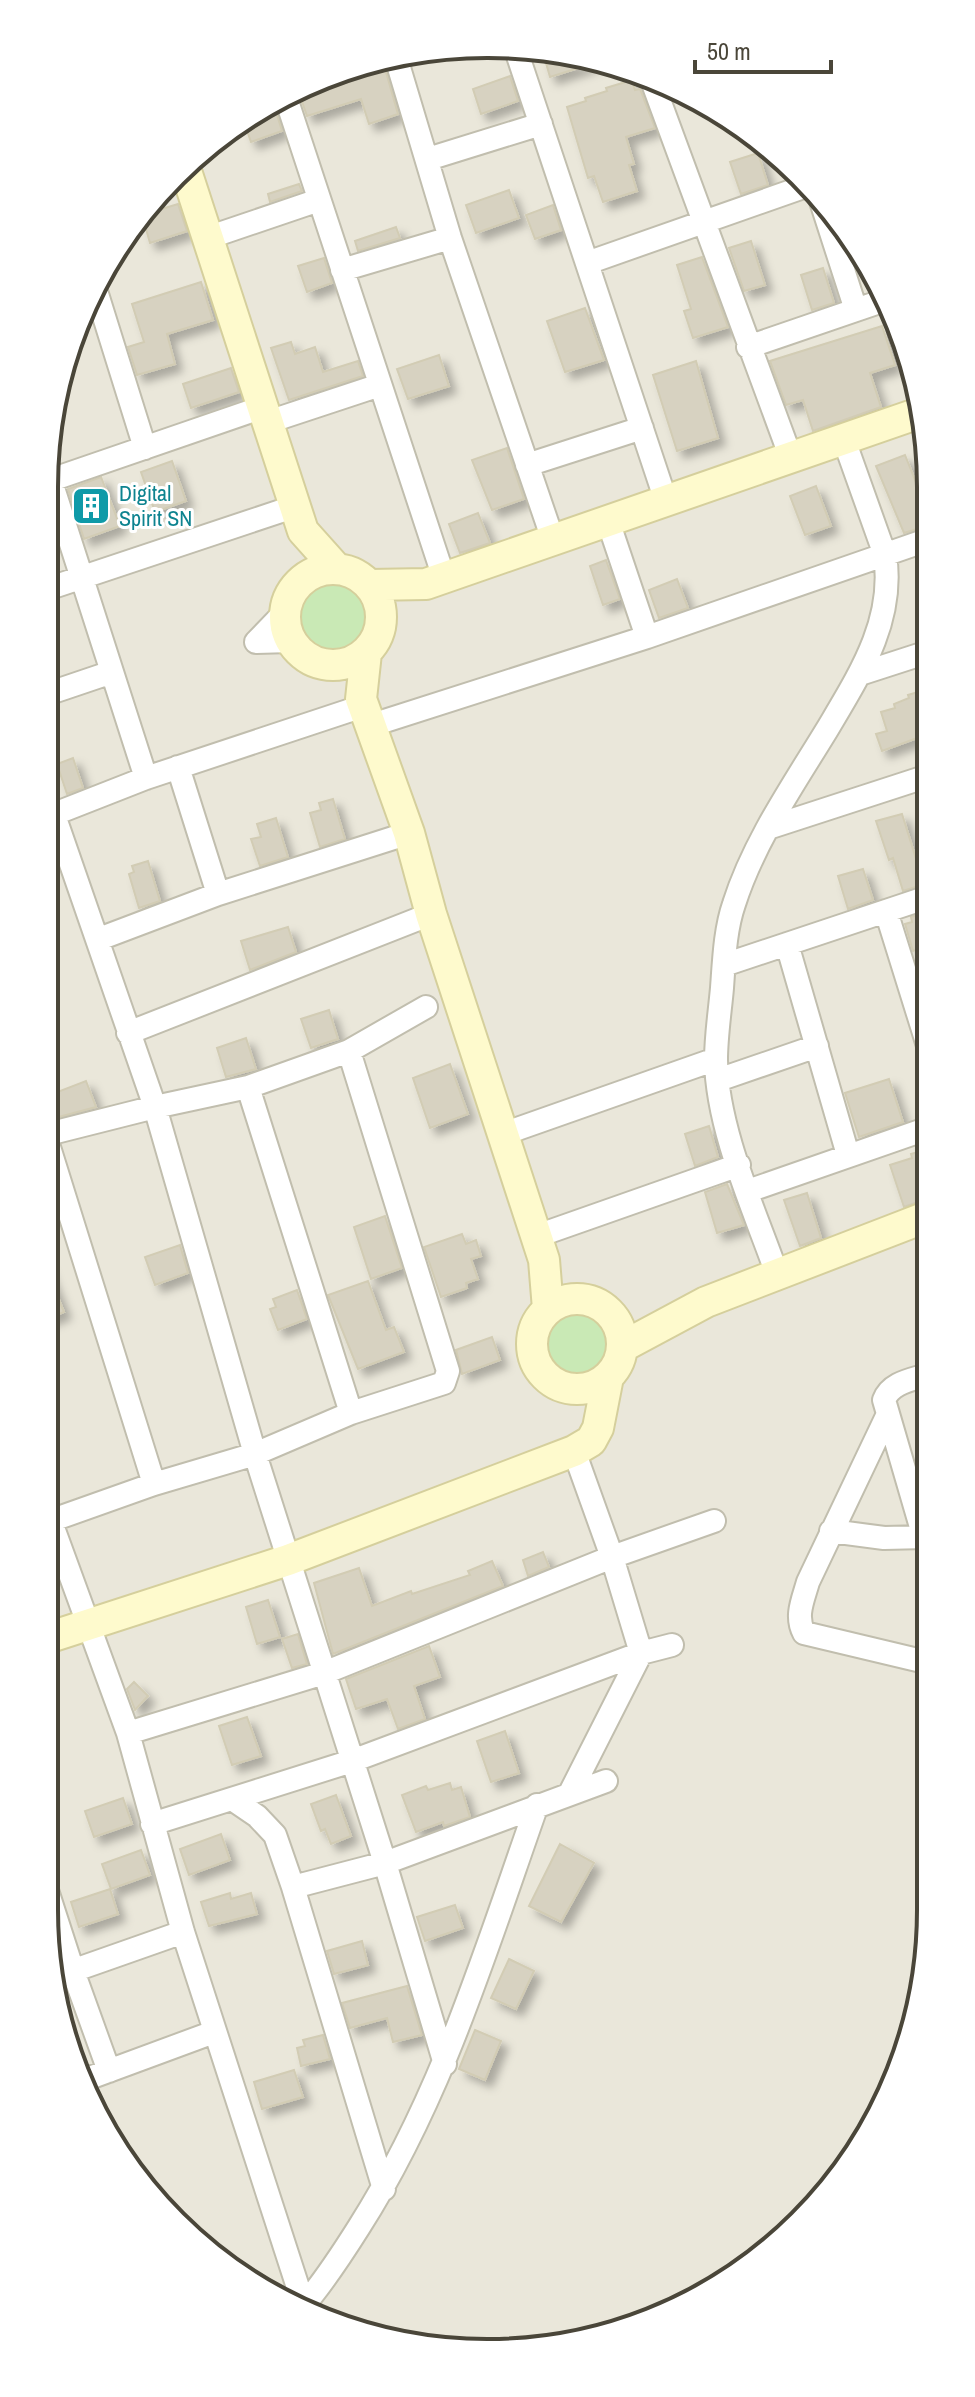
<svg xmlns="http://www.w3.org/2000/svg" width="975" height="2397" viewBox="0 0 975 2397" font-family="'Archivo Narrow',sans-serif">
	<defs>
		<filter id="shadow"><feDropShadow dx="7" dy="7" stdDeviation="4" flood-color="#0004"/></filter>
	</defs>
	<rect width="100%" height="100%" fill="#f6f4ec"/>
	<path fill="#eae7da" d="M 458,45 L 630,67 L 734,119 L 821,195 L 885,292 L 927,429 L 931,1909 L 908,2052 L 839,2180 L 710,2293 L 574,2344 L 429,2349 L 266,2294 L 154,2202 L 68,2052 L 44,1909 L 44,488 L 67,345 L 154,195 L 291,90 Z"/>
	<path fill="#c9e9b5" d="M299 617a35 35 0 1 1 70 0a35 35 0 1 1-70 0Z
		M544 1348a35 35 0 1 1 70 0a35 35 0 1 1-70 0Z"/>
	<path fill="#d7d2c1" stroke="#d2ccb4" stroke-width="2" filter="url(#shadow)" d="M 544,56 L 554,58 L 594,63 L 550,77 Z
		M 384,65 L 398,114 L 369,124 L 361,99 L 307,116 L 300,96 L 305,95 L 303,87 Z
		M 510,76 L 518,101 L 481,114 L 473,89 Z
		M 632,80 L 635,90 L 640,89 L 655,128 L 626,137 L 634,164 L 629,165 L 637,191 L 603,202 L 594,176 L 588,178 L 567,107 L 586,101 L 585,98 L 607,91 L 606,88 Z
		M 274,105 L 282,131 L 251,142 L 245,125 Z
		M 758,153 L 768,185 L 741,194 L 730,162 Z
		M 299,184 L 302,191 L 270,202 L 268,194 Z
		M 509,190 L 519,218 L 476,233 L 466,205 Z
		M 178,204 L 187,231 L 150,243 L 142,215 Z
		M 553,205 L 561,230 L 535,239 L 526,215 Z
		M 396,227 L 400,238 L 358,251 L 355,241 Z
		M 751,241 L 765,285 L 744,291 L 729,248 Z
		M 702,257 L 728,327 L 693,338 L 684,311 L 691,309 L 677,265 Z
		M 324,258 L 332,283 L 307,292 L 298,266 Z
		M 823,268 L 834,303 L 812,310 L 801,275 Z
		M 201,282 L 213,320 L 167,334 L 175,364 L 137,375 L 128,347 L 144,342 L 132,304 Z
		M 585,308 L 604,360 L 565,372 L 547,321 Z
		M 882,326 L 895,365 L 870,373 L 881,407 L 813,431 L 803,400 L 786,405 L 770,361 Z
		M 291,342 L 295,354 L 315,347 L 323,372 L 358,361 L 363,376 L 289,400 L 271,348 Z
		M 439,355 L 449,386 L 408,399 L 397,369 Z
		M 696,361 L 718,438 L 677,451 L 653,375 Z
		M 231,368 L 239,392 L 191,408 L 183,384 Z
		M 507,448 L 524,499 L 492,510 L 472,460 Z
		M 905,455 L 921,495 L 927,493 L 927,526 L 904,533 L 876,466 Z
		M 172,461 L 186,501 L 155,512 L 141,472 Z
		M 101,477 L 120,526 L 84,539 L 68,489 Z
		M 816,486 L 831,526 L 805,535 L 790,496 Z
		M 478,513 L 490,543 L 460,553 L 449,524 Z
		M 606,560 L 620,599 L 603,605 L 590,566 Z
		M 677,579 L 688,608 L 659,618 L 649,590 Z
		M 928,689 L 928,734 L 882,751 L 876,734 L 887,731 L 881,712 L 895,708 L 894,704 L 909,698 L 908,695 Z
		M 73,758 L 83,788 L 67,794 L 57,764 Z
		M 333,799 L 345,839 L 320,847 L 310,813 L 321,810 L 319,803 Z
		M 902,814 L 917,862 L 919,861 L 921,868 L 925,867 L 928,876 L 928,883 L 903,891 L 893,858 L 889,860 L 876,821 Z
		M 276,818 L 288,857 L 260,866 L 251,839 L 261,837 L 257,824 Z
		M 148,861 L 160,901 L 139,908 L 129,874 L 134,872 L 132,866 Z
		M 863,869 L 873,900 L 848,909 L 838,876 Z
		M 924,913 L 928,926 L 928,946 L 913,951 L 905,924 L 912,922 L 911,917 Z
		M 288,927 L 296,952 L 250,970 L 241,941 Z
		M 329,1010 L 338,1039 L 311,1048 L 301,1019 Z
		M 246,1038 L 256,1069 L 226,1077 L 217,1048 Z
		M 450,1064 L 468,1114 L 430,1128 L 413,1078 Z
		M 889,1079 L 903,1122 L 859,1137 L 845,1093 Z
		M 86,1081 L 96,1107 L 55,1118 L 47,1096 Z
		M 709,1126 L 718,1157 L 695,1166 L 685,1134 Z
		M 929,1149 L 929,1198 L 904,1207 L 890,1165 L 912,1158 L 911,1154 Z
		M 727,1184 L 744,1225 L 717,1233 L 705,1192 Z
		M 807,1193 L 821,1238 L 800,1246 L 784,1200 Z
		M 385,1216 L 402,1268 L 371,1279 L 354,1227 Z
		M 462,1234 L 466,1244 L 476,1240 L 481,1256 L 471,1259 L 478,1279 L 466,1283 L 467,1288 L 441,1297 L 424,1247 Z
		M 180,1245 L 188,1273 L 155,1285 L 145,1257 Z
		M 44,1263 L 64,1312 L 44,1320 Z
		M 368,1281 L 386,1330 L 394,1327 L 404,1352 L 358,1369 L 328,1295 Z
		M 297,1290 L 307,1319 L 278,1330 L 270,1309 L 276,1307 L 273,1299 Z
		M 492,1337 L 500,1360 L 462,1374 L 456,1350 Z
		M 543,1552 L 549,1567 L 528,1576 L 523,1560 Z
		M 492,1561 L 503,1586 L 333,1654 L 314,1583 L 359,1568 L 372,1606 L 411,1591 L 412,1594 L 470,1575 L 468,1571 Z
		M 268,1600 L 280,1637 L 257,1644 L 246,1607 Z
		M 298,1634 L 307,1664 L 292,1668 L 282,1639 Z
		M 429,1646 L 440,1677 L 414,1686 L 425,1719 L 398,1729 L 387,1699 L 356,1709 L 346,1679 Z
		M 134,1682 L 148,1696 L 135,1710 L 127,1689 Z
		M 247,1717 L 261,1756 L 232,1765 L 219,1726 Z
		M 505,1731 L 519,1773 L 491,1782 L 477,1741 Z
		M 450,1783 L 452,1790 L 461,1787 L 470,1817 L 444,1826 L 443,1822 L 416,1832 L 402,1795 L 426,1786 L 428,1790 Z
		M 336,1795 L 351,1836 L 331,1844 L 325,1829 L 321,1831 L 311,1804 Z
		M 123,1798 L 132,1824 L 94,1837 L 85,1811 Z
		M 221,1834 L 230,1860 L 189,1875 L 180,1849 Z
		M 560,1844 L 594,1863 L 561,1922 L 529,1906 Z
		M 141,1850 L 150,1875 L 111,1889 L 102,1864 Z
		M 110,1889 L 118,1914 L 79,1927 L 71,1902 Z
		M 230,1893 L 231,1899 L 251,1893 L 257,1914 L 209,1926 L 201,1902 Z
		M 455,1905 L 463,1928 L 425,1941 L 417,1917 Z
		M 362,1941 L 368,1965 L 334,1974 L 327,1951 Z
		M 509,1959 L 534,1971 L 516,2009 L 491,1998 Z
		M 407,1986 L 422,2035 L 393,2042 L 387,2018 L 350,2028 L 342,2003 Z
		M 475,2030 L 501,2041 L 485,2080 L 459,2069 Z
		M 323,2035 L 330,2059 L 301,2066 L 297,2048 L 305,2046 L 303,2040 Z
		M 294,2070 L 303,2097 L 262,2109 L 254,2082 Z"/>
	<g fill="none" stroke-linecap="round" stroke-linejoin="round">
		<g stroke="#c1beae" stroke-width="26">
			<path id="street" d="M 517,53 L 666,501
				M 397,61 L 450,238 L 553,540
				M 651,78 L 791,458
				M 285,95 L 444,578
				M 428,159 L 541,124
				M 818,192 L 856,310
				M 207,238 L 319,200
				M 587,263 L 809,185
				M 342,270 L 450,238
				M 97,294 L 145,448
				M 748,347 L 888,299
				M 268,422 L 380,385
				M 527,465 L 642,428
				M 47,469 L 146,778
				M 45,482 L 263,407
				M 608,521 L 647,637
				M 44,590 L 296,506
				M 256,642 L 284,613
				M 256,642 L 291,641
				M 860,674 L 928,652
				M 44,695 L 112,672
				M 369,726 L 647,637 L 927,540
				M 178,767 L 218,894
				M 54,815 L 155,1107 L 255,1454 L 385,1863 L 445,2064
				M 44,818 L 146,778 L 363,706
				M 768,828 L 928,776
				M 886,911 L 929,1049
				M 99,939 L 218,894 L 409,833
				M 787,944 L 848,1155
				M 724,965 L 928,897
				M 128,1033 L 431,914
				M 718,1080 L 817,1046
				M 248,1087 L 351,1413
				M 44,1131 L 154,1484
				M 503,1134 L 716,1059
				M 44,1135 L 155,1107 L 248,1087 L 349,1051 L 426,1007
				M 748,1191 L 929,1128
				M 537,1236 L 739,1165
				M 777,1274 C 754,1209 717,1129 716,1060 C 716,1036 720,1011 722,988 C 724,961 725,930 734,904 C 754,841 794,784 828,728 C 860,674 895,620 885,555 L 844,440
				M 930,1374 C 912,1380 891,1382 884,1400 L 921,1527 L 930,1539
				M 888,1414 L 808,1582 C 803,1600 795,1616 804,1633 L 930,1663
				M 44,1503 L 128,1733 L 183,1932 L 304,2306
				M 44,1523 L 154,1484 L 255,1454 L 351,1413 L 444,1383 L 448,1371 L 349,1051
				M 831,1531 L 884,1538 L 926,1537
				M 128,1733 L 324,1673 L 612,1557 L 714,1521
				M 570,1793 L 641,1653 L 612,1557 L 574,1451
				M 232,1799 L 257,1816 L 275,1835 L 293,1887 L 384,2189
				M 152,1824 L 352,1761 L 641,1653 L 672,1645
				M 44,1881 L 73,1971 L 109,2071
				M 293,1887 L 385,1863 L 606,1781
				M 55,1977 L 183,1932
				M 84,2080 L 214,2032
				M 303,2306 C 324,2282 342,2254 359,2227 C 442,2097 486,1949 537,1805"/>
		</g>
		<g stroke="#d5cf9c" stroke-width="34">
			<path id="secondary" d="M 186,171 L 303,531 L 337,569
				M285 617a48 48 0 1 1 96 0a48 48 0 1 1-96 0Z
				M 370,585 L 426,584 L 922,412
				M 366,653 L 361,699 L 409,833 L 431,914 L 544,1260 L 548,1309
				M532 1344a45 45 0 1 1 90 0a45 45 0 1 1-90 0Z
				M 622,1347 L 706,1302 L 929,1216
				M 44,1639 L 288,1560 L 574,1451 L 591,1441 L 598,1428 L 608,1377"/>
		</g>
		<use href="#street" stroke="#fff" stroke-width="22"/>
		<use href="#secondary" stroke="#fefacd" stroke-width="30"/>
	</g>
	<defs>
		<g id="building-square" transform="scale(2)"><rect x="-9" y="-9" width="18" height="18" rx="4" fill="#0f9aa8" stroke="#fff"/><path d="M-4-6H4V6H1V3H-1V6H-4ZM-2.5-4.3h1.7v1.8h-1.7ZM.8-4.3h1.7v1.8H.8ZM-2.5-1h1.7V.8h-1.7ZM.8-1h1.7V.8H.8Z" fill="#fff"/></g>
	</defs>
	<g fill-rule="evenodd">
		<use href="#building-square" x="91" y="506"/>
	</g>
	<g text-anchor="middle" stroke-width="6" stroke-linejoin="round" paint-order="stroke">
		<g font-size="22" fill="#0d838f" stroke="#fff" text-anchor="start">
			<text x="119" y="501">Digital<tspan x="119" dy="25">Spirit SN</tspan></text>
		</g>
	</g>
	<path d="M0 0H975V2397H0ZM487 58H488A429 429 0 0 1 917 487V1910A429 429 0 0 1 488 2339H487A429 429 0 0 1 58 1910V487A429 429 0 0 1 487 58Z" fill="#fff" fill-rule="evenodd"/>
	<path fill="none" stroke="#4a4639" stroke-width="4" d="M487 58H488A429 429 0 0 1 917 487V1910A429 429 0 0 1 488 2339H487A429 429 0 0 1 58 1910V487A429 429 0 0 1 487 58Z"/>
	<path d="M695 60v12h136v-12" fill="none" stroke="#4a4639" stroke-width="4"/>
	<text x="707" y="60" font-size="24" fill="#4a4639" stroke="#ffffff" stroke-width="6" paint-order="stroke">50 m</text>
</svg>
